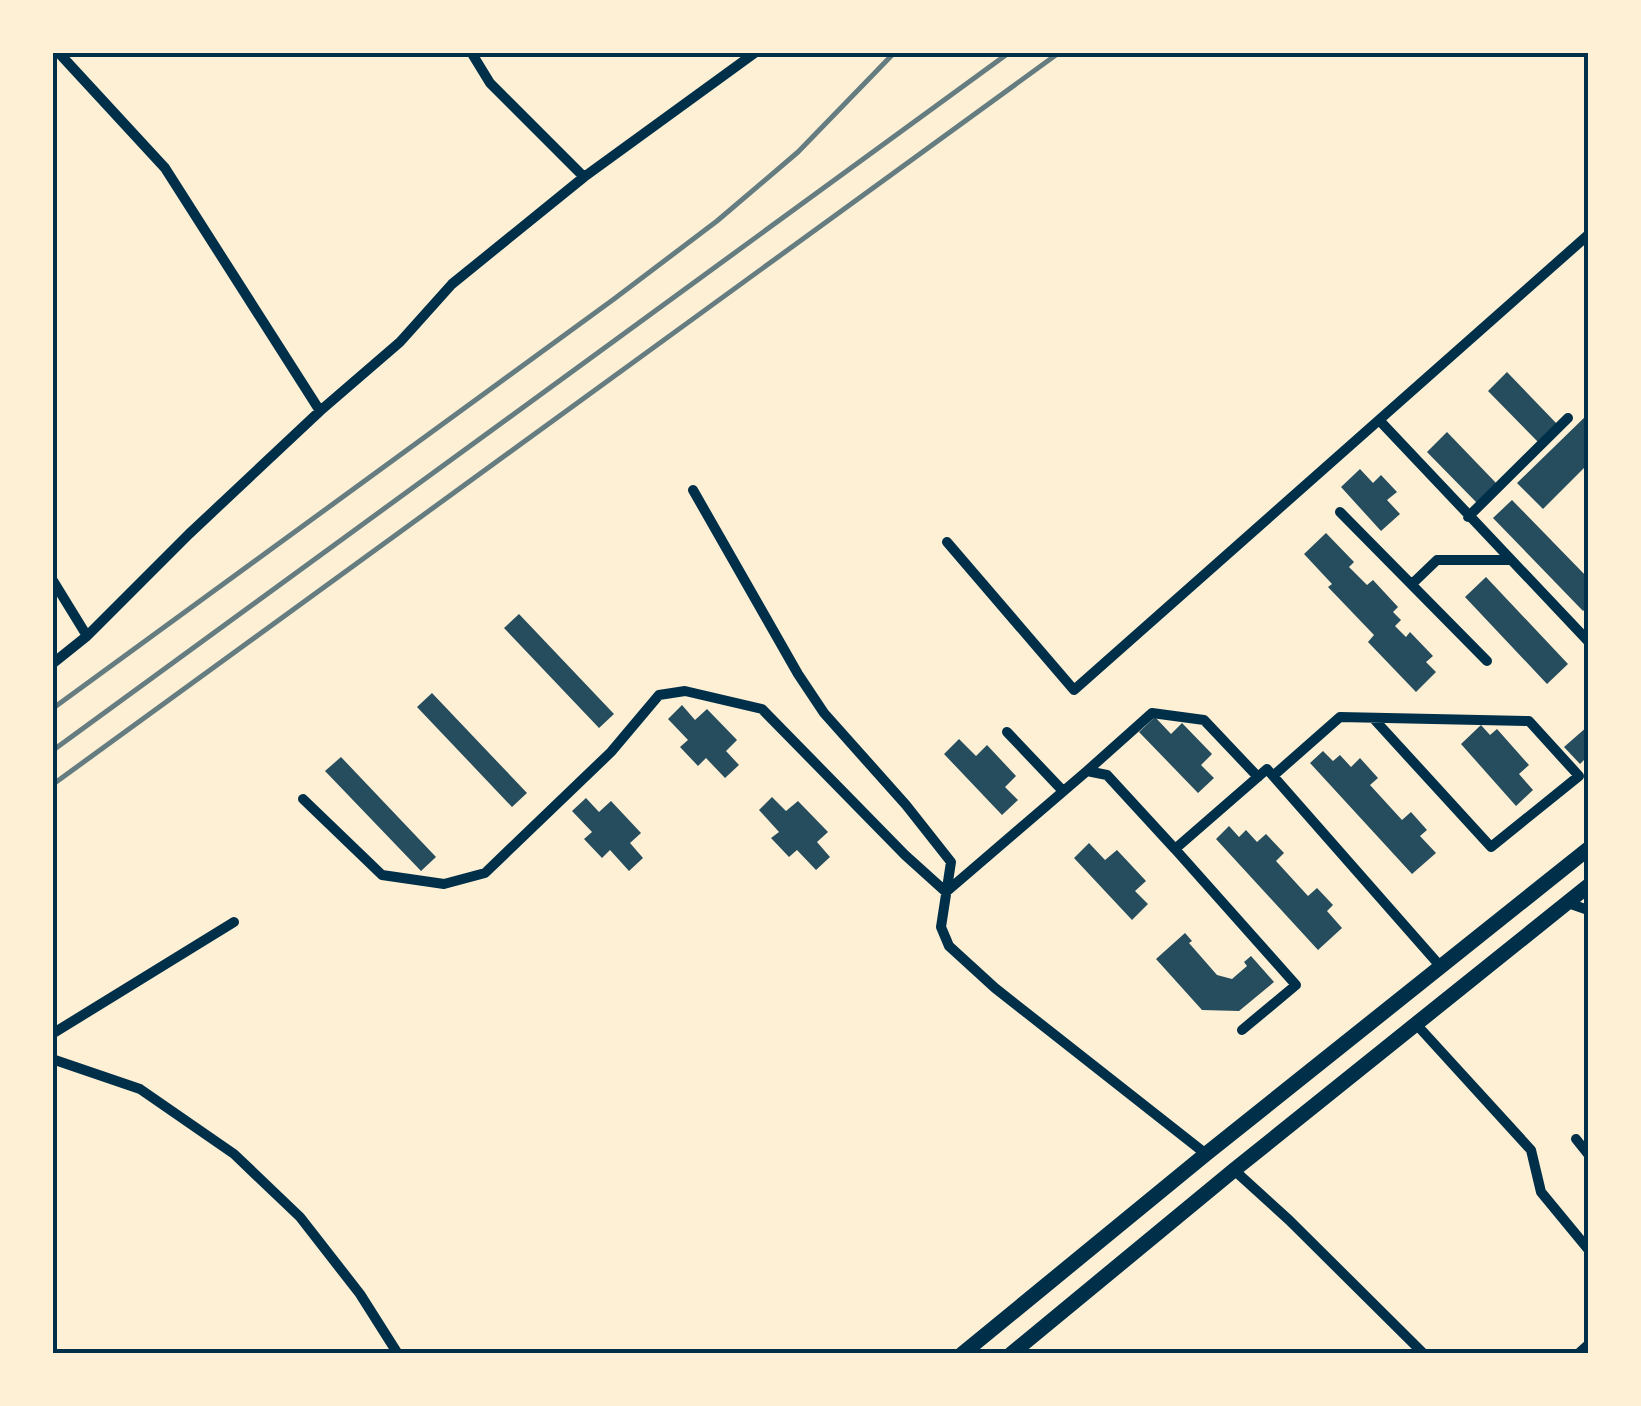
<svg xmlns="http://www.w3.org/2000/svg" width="1641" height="1406" viewBox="0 0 1641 1406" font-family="'Source Sans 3',sans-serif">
	<rect width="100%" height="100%" fill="#fdf0d5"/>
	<path fill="#264d5e" d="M 1507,372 L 1557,424 L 1538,442 L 1488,391 Z
		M 1588,414 L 1588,464 L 1543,509 L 1517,483 Z
		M 1447,432 L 1497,484 L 1477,503 L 1427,452 Z
		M 1360,469 L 1373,483 L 1381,475 L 1397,492 L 1387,500 L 1400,514 L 1381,531 L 1341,487 Z
		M 1512,500 L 1588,578 L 1588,606 L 1583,611 L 1493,518 Z
		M 1326,533 L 1354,562 L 1349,567 L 1367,585 L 1373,580 L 1398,607 L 1393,612 L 1401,620 L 1395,626 L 1406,637 L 1410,632 L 1433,656 L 1426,662 L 1436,672 L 1416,692 L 1368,642 L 1374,635 L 1328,587 L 1332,584 L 1304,554 Z
		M 1486,577 L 1568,664 L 1547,684 L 1465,597 Z
		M 519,614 L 614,714 L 599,728 L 504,628 Z
		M 432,693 L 527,793 L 512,807 L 417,707 Z
		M 682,705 L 695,720 L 707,709 L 737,740 L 726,751 L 739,765 L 725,778 L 706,758 L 698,766 L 680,747 L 688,740 L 668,719 Z
		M 1155,717 L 1171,734 L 1182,723 L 1212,754 L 1201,765 L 1214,778 L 1198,793 L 1139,732 Z
		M 1481,725 L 1490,735 L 1497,729 L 1529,765 L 1519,774 L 1533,790 L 1516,806 L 1461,744 Z
		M 1588,726 L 1588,756 L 1580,764 L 1564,747 Z
		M 959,739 L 976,756 L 987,745 L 1016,776 L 1005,787 L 1018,800 L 1002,815 L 944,754 Z
		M 1323,751 L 1333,761 L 1340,755 L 1351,767 L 1360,758 L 1378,778 L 1370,785 L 1402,820 L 1411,812 L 1427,830 L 1420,836 L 1436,853 L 1412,874 L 1310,763 Z
		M 341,757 L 436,857 L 421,871 L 325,771 Z
		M 772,797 L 786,811 L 798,801 L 828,832 L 817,842 L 830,857 L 816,870 L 797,850 L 789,857 L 771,838 L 779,832 L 759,810 Z
		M 586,798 L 599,812 L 611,801 L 641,833 L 630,843 L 643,858 L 629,871 L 610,850 L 602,858 L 584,839 L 592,832 L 572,811 Z
		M 1229,826 L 1239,837 L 1246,830 L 1257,842 L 1266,834 L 1284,853 L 1276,861 L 1308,896 L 1317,888 L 1333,905 L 1327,911 L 1342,928 L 1318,950 L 1216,839 Z
		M 1089,843 L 1105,860 L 1117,850 L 1146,881 L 1135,891 L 1148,904 L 1132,920 L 1074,858 Z
		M 1185,933 L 1192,941 L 1189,943 L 1217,975 L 1232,979 L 1247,966 L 1244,962 L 1251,956 L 1274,982 L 1239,1011 L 1202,1010 L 1156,959 Z"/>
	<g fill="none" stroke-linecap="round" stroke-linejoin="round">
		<path stroke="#003049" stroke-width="10" d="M 58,52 L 165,168 L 320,411
			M 471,52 L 490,83 L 584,177
			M 1588,235 L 1379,420 L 1588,641
			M 693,490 L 798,674 L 824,713 L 906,805 L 951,862 L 941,927 L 949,946 L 995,988 L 1206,1154
			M 1340,512 L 1487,661
			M 1468,517 L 1568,418
			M 947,542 L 1074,690 L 1379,420
			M 52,579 L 87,636
			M 1413,583 L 1437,560 L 1510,560
			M 52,664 L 87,636 L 189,534 L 320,411 L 400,342 L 452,284 L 584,177 L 756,52
			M 1007,732 L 1063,791
			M 1087,771 L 1152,713 L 1204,720 L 1258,777
			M 1273,776 L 1340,717 L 1529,721 L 1579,776 L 1491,847 L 1373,718
			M 303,799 L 382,875 L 444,884 L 485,873 L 611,752 L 659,695 L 685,691 L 762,709 L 905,855 L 946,892 L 1087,771 L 1107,775 L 1175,849 L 1267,769 L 1441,967
			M 1175,849 L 1296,985 L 1242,1030
			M 1568,903 L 1588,910
			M 1416,1024 L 1531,1150 L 1541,1192 L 1588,1249
			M 52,1034 L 234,922
			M 52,1059 L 140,1089 L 234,1154 L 300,1217 L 360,1294 L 398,1354
			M 1576,1139 L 1588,1154
			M 1234,1170 L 1289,1220 L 1424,1354
			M 1578,1354 L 1588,1345"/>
		<path stroke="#003049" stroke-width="15" d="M 962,1354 L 1206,1154 L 1588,849
			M 1011,1354 L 1234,1170 L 1588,886"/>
		<path stroke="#657d81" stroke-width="5" d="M 52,709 L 614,299 L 717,221 L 798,152 L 895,52
			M 52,751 L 1010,52
			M 52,785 L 1060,52"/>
	</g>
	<rect width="1641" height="1406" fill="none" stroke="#fdf0d5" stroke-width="110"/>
	<rect x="55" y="55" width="1531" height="1296" fill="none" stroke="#003049" stroke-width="4"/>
</svg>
